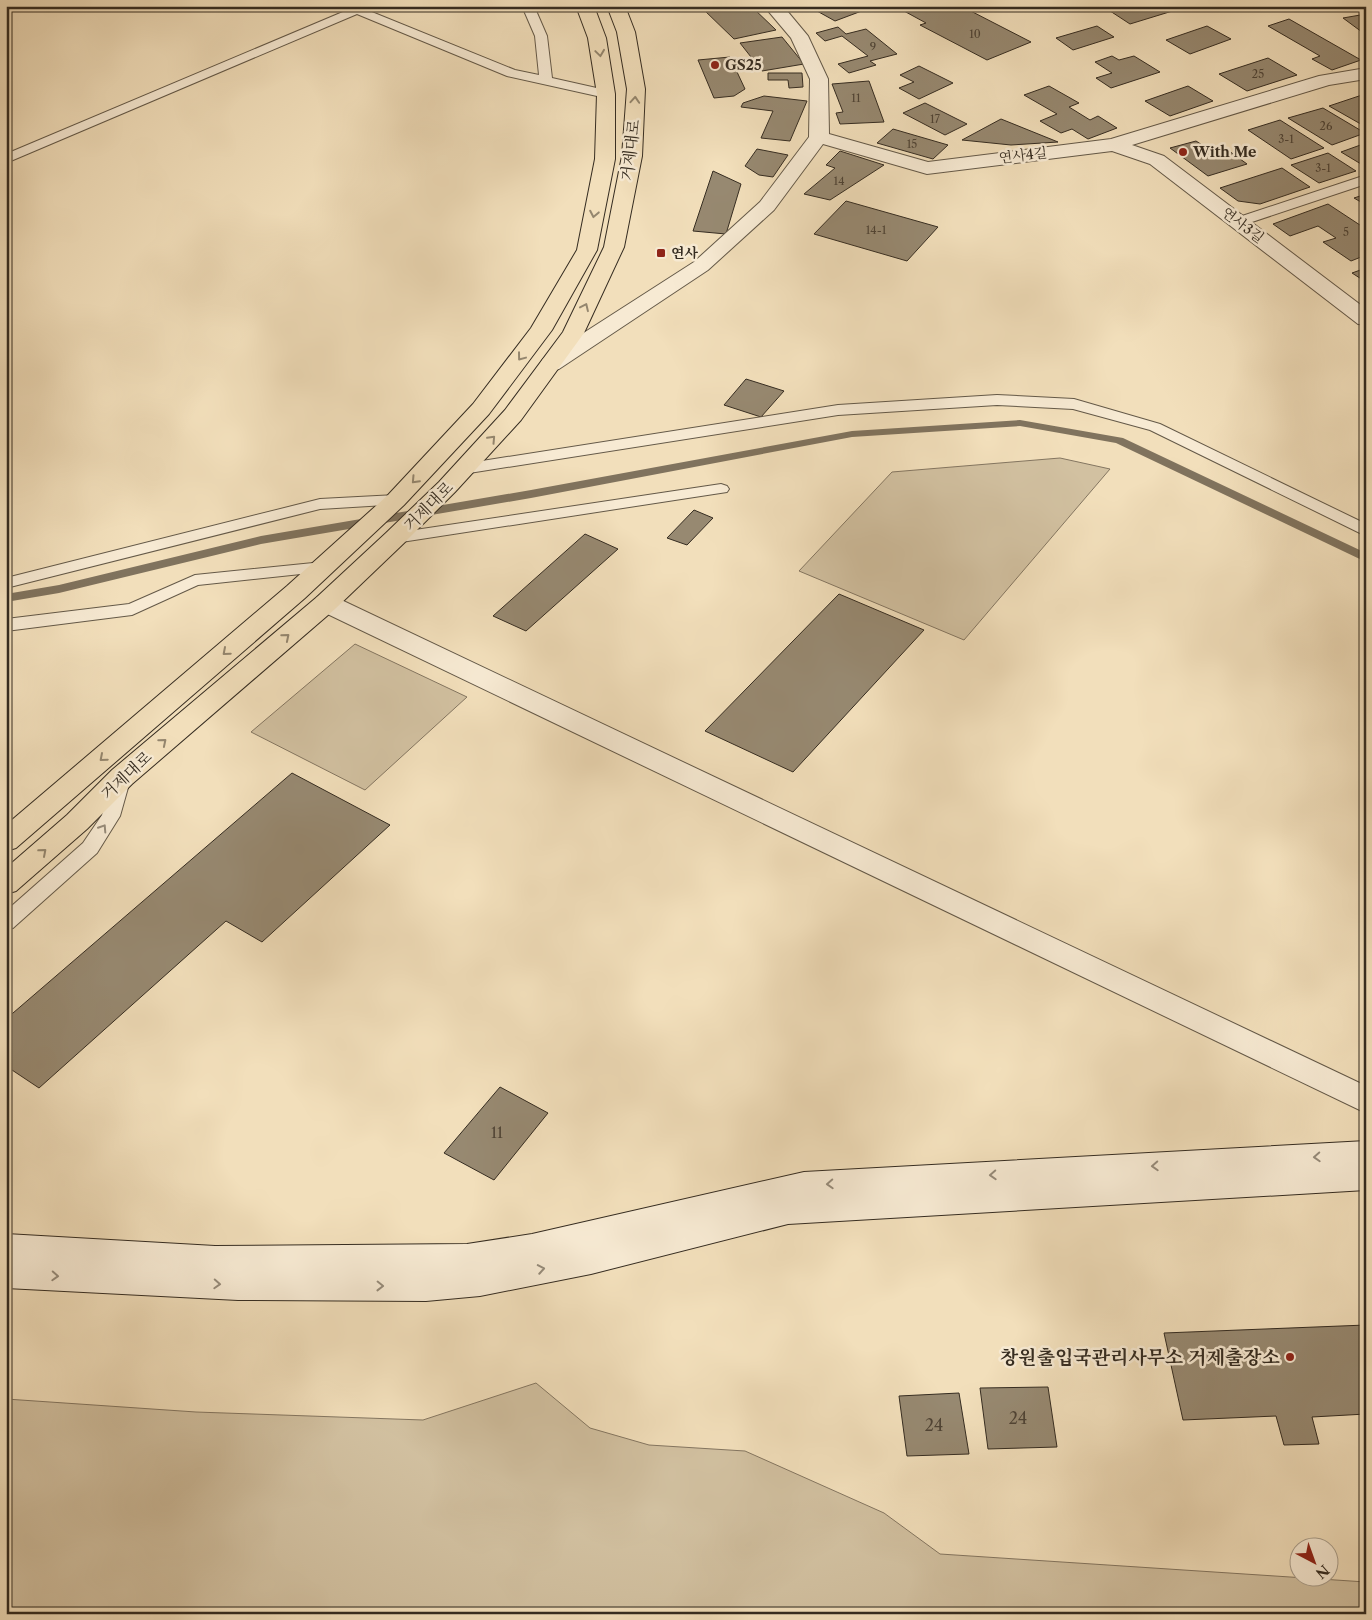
<svg xmlns="http://www.w3.org/2000/svg" width="1372" height="1620" viewBox="0 0 1372 1620" font-family="'Libre Caslon Text','Noto Serif KR',serif">
	<rect width="100%" height="100%" fill="#f2dfbb"/>
	<filter id="stains"><feTurbulence type="fractalNoise" baseFrequency=".004" numOctaves="4"/><feColorMatrix values="0 0 0 0 .2 0 0 0 0 .09 0 0 0 0 .02 0 0 0 .5 -.17"/></filter>
	<radialGradient id="worn" r=".72"><stop offset=".6" stop-color="#630" stop-opacity="0"/><stop offset="1" stop-color="#630" stop-opacity=".3"/></radialGradient>
	<path fill="#d2c1a1" stroke="#847661" d="M 1060,458 L 1110,469 L 964,640 L 799,571 L 892,472 Z
		M 355,644 L 467,697 L 365,790 L 251,732 Z
		M 536,1383 L 590,1428 L 649,1445 L 745,1451 L 884,1513 L 940,1554 L 1366,1582 L 1366,1614 L 6,1614 L 6,1399 L 196,1412 L 423,1420 Z"/>
	<g fill="none" stroke-linecap="round" stroke-linejoin="round">
		<path fill="#80735e" fill-rule="evenodd" d="M 1020,420 L 1123,438 L 1366,553 L 1366,562 L 1116,443 L 1020,426 L 852,437 L 531,498 L 261,544 L 59,593 L 6,602 L 6,594 L 59,585 L 261,536 L 531,490 L 852,431 Z"/>
	</g>
	<path fill="#978971" stroke="#352c21" d="M 716,6 L 751,6 L 776,30 L 734,39 L 703,9 Z
		M 808,6 L 862,6 L 867,9 L 835,21 Z
		M 904,6 L 961,6 L 1031,42 L 987,60 L 920,25 L 926,23 L 904,11 Z
		M 1108,6 L 1175,6 L 1179,9 L 1130,24 L 1104,7 Z
		M 1366,14 L 1366,35 L 1343,18 Z
		M 1289,19 L 1361,60 L 1332,70 L 1312,59 L 1320,56 L 1268,26 Z
		M 1097,26 L 1114,37 L 1073,50 L 1056,38 Z
		M 1207,26 L 1231,39 L 1190,54 L 1166,40 Z
		M 838,27 L 846,34 L 866,29 L 897,54 L 870,61 L 876,65 L 849,73 L 838,64 L 868,56 L 842,36 L 825,41 L 816,33 Z
		M 782,37 L 804,64 L 762,71 L 740,43 Z
		M 1112,56 L 1119,60 L 1134,56 L 1160,72 L 1111,88 L 1096,78 L 1112,73 L 1095,62 Z
		M 730,57 L 745,89 L 734,96 L 714,98 L 698,60 Z
		M 1268,58 L 1297,75 L 1247,91 L 1219,74 Z
		M 919,66 L 953,83 L 919,99 L 899,88 L 914,82 L 900,75 Z
		M 768,73 L 802,73 L 803,87 L 789,88 L 788,80 L 768,80 Z
		M 869,81 L 884,122 L 840,124 L 836,113 L 843,112 L 832,84 Z
		M 1049,86 L 1079,103 L 1069,107 L 1090,120 L 1098,116 L 1117,128 L 1088,139 L 1072,129 L 1061,133 L 1040,121 L 1057,114 L 1024,95 Z
		M 1188,86 L 1213,101 L 1170,116 L 1145,101 Z
		M 1362,95 L 1366,97 L 1366,127 L 1329,106 Z
		M 764,96 L 807,101 L 790,141 L 761,138 L 773,111 L 741,107 L 743,103 Z
		M 925,103 L 967,124 L 945,135 L 903,113 Z
		M 1323,108 L 1365,133 L 1332,145 L 1288,118 Z
		M 1001,119 L 1058,142 L 1011,145 L 962,140 Z
		M 1280,120 L 1324,148 L 1291,159 L 1248,130 Z
		M 893,129 L 948,145 L 933,159 L 877,143 Z
		M 1196,141 L 1213,152 L 1225,148 L 1247,164 L 1208,176 L 1170,148 Z
		M 1366,143 L 1366,167 L 1341,152 Z
		M 757,149 L 788,155 L 773,177 L 759,175 L 745,166 Z
		M 840,151 L 884,165 L 830,200 L 804,194 L 835,168 L 826,165 Z
		M 1328,153 L 1356,171 L 1319,183 L 1291,165 Z
		M 1282,168 L 1310,187 L 1260,204 L 1238,201 L 1220,188 Z
		M 713,171 L 741,184 L 726,234 L 693,231 Z
		M 1366,194 L 1366,205 L 1354,198 Z
		M 846,201 L 938,227 L 907,261 L 814,234 Z
		M 1328,204 L 1366,229 L 1366,255 L 1351,261 L 1323,242 L 1336,238 L 1318,226 L 1290,236 L 1273,224 Z
		M 1366,268 L 1366,282 L 1352,273 Z
		M 746,379 L 784,391 L 761,417 L 724,405 Z
		M 694,510 L 713,518 L 687,545 L 667,538 Z
		M 585,534 L 618,549 L 526,631 L 493,616 Z
		M 839,594 L 924,630 L 793,772 L 705,731 Z
		M 292,773 L 390,825 L 262,942 L 226,921 L 39,1088 L 6,1066 L 6,1019 Z
		M 500,1087 L 548,1113 L 494,1180 L 444,1153 Z
		M 1366,1325 L 1366,1414 L 1312,1417 L 1319,1444 L 1284,1445 L 1276,1416 L 1183,1420 L 1164,1333 Z
		M 1048,1387 L 1057,1447 L 988,1449 L 980,1388 Z
		M 959,1393 L 969,1454 L 907,1456 L 899,1396 Z"/>
	<g fill="none" stroke-linecap="round" stroke-linejoin="round">
		<g stroke="#645948" stroke-width="2">
			<path id="lane" d="M 357,6 L 515,70 L 539,75 L 535,36 L 522,6 L 534,6 L 547,36 L 552,78 L 610,91 L 612,94 L 606,98 L 507,76 L 357,14 L 6,163 L 6,154 Z
				M 1366,175 L 1366,184 L 1243,225 L 1238,226 L 1231,222 L 1233,219 Z
				M 997,395 L 1074,399 L 1160,424 L 1366,524 L 1366,536 L 1150,430 L 1073,409 L 997,405 L 838,415 L 463,474 L 457,472 L 455,469 L 457,466 L 463,464 L 838,405 Z
				M 721,484 L 727,486 L 729,489 L 727,492 L 395,543 L 389,542 L 387,538 L 389,534 L 395,533 Z
				M 396,495 L 402,496 L 404,500 L 402,504 L 320,509 L 6,588 L 6,578 L 320,499 Z
				M 323,562 L 329,563 L 331,567 L 329,571 L 198,585 L 132,615 L 6,631 L 6,619 L 129,604 L 195,575 Z
				M 122,770 L 129,772 L 131,777 L 120,816 L 97,853 L 13,928 L 6,930 L 6,911 L 83,843 L 102,815 L 113,777 L 115,772 Z"/>
		</g>
		<g stroke="#645948" stroke-width="2">
			<path id="street" d="M 764,6 L 783,6 L 808,36 L 828,79 L 829,134 L 928,162 L 1111,139 L 1319,76 L 1366,68 L 1366,79 L 1329,85 L 1132,145 L 1164,156 L 1366,309 L 1366,325 L 1358,324 L 1150,164 L 1112,151 L 927,174 L 823,144 L 774,210 L 708,270 L 559,369 L 551,371 L 543,369 L 540,364 L 543,359 L 694,262 L 760,202 L 809,137 L 810,79 L 791,38 Z
				M 326,595 L 335,597 L 1366,1086 L 1366,1113 L 317,609 L 314,603 L 317,597 Z"/>
		</g>
		<g stroke="#352c21" stroke-width="2">
			<path id="secondary" d="M 1366,1141 L 1366,1190 L 788,1224 L 591,1274 L 480,1296 L 426,1301 L 238,1300 L 6,1288 L 6,1234 L 215,1246 L 467,1244 L 532,1234 L 804,1172 Z"/>
		</g>
		<g stroke="#352c21" stroke-width="2">
			<path id="primary" d="M 576,6 L 594,6 L 606,38 L 615,94 L 615,159 L 597,250 L 552,330 L 489,414 L 404,505 L 305,598 L 16,848 L 6,851 L 6,825 L 287,586 L 388,495 L 473,404 L 531,328 L 577,250 L 595,159 L 597,94 L 588,38 Z
				M 607,6 L 625,6 L 635,32 L 645,89 L 642,156 L 624,247 L 584,333 L 521,420 L 455,492 L 404,543 L 335,609 L 132,784 L 87,829 L 16,891 L 6,894 L 6,868 L 67,815 L 112,770 L 317,597 L 386,533 L 439,482 L 505,410 L 563,332 L 604,247 L 622,156 L 627,89 L 617,32 Z"/>
		</g>
		<use href="#lane" fill="#f7ead3" fill-rule="evenodd"/>
		<use href="#street" fill="#f7ead3" fill-rule="evenodd"/>
		<use href="#secondary" fill="#f7ead3" fill-rule="evenodd"/>
		<use href="#primary" fill="#f2dfbb" fill-rule="evenodd"/>
	</g>
	<defs><path id="oneway-chevron" d="M-2-3.5L2.5 0L-2 3.5" fill="none" stroke-width="1.6" stroke-linecap="round" stroke-linejoin="round" transform="scale(1.25)"/></defs>
	<g stroke="#94866e">
		<use href="#oneway-chevron" transform="translate(600 53) rotate(82)"/>
		<use href="#oneway-chevron" transform="translate(635 100) rotate(-86)"/>
		<use href="#oneway-chevron" transform="translate(594 214) rotate(101)"/>
		<use href="#oneway-chevron" transform="translate(585 307) rotate(-65)"/>
		<use href="#oneway-chevron" transform="translate(521 357) rotate(127)"/>
		<use href="#oneway-chevron" transform="translate(492 439) rotate(-47)"/>
		<use href="#oneway-chevron" transform="translate(415 480) rotate(133)"/>
		<use href="#oneway-chevron" transform="translate(286 637) rotate(-40)"/>
		<use href="#oneway-chevron" transform="translate(226 652) rotate(139)"/>
		<use href="#oneway-chevron" transform="translate(163 742) rotate(-40)"/>
		<use href="#oneway-chevron" transform="translate(103 758) rotate(139)"/>
		<use href="#oneway-chevron" transform="translate(43 852) rotate(-41)"/>
	</g>
	<g stroke="#968b7a">
		<use href="#oneway-chevron" transform="translate(103 828) rotate(-57)"/>
		<use href="#oneway-chevron" transform="translate(1317 1157) rotate(177)"/>
		<use href="#oneway-chevron" transform="translate(1155 1166) rotate(177)"/>
		<use href="#oneway-chevron" transform="translate(993 1175) rotate(177)"/>
		<use href="#oneway-chevron" transform="translate(830 1184) rotate(177)"/>
		<use href="#oneway-chevron" transform="translate(541 1269) rotate(-10)"/>
		<use href="#oneway-chevron" transform="translate(55 1276) rotate(3)"/>
		<use href="#oneway-chevron" transform="translate(217 1284) rotate(3)"/>
		<use href="#oneway-chevron" transform="translate(380 1286) rotate(1)"/>
	</g>
	<g fill="#8f2418" stroke="#f7ead3" stroke-width="2">
		<circle cx="715" cy="65" r="5"/>
		<circle cx="1183" cy="152" r="5"/>
		<rect x="656" y="248" width="10" height="10" rx="2.5"/>
		<circle cx="1290" cy="1357" r="5"/>
	</g>
	<g text-anchor="middle" stroke-width="5" stroke-linejoin="round" paint-order="stroke">
		<g font-size="11" fill="#4e4335">
			<text x="975" y="38">10</text>
			<text x="873" y="51">9</text>
			<text x="1258" y="78">25</text>
			<text x="856" y="102">11</text>
			<text x="935" y="123">17</text>
			<text x="1326" y="130">26</text>
			<text x="1286" y="143">3-1</text>
			<text x="912" y="148">15</text>
			<text x="1323" y="172">3-1</text>
			<text x="839" y="185">14</text>
			<text x="876" y="234">14-1</text>
			<text x="1346" y="236">5</text>
		</g>
		<g font-size="14" font-weight="bold" fill="#352c21" stroke="#f7ead3" text-anchor="start">
			<text x="725" y="70">GS25</text>
			<text x="1193" y="157">With Me</text>
			<text x="671" y="258">연사</text>
		</g>
		<g font-size="14" fill="#352c21" stroke="#f7ead3">
			<text transform="translate(1023 155) rotate(-7)" y="5">연사4길</text>
			<text transform="translate(1243 225) rotate(37)" y="5">연사3길</text>
		</g>
		<g font-size="14" fill="#4e4335">
			<text x="497" y="1138">11</text>
		</g>
		<g font-size="16" fill="#352c21" stroke="#f7ead3">
			<text transform="translate(630 150) rotate(-83)" y="6">거제대로</text>
			<text transform="translate(428 506) rotate(-45)" y="6">거제대로</text>
			<text transform="translate(126 775) rotate(-43)" y="6">거제대로</text>
		</g>
		<g font-size="16" fill="#4e4335">
			<text x="1018" y="1424">24</text>
			<text x="934" y="1431">24</text>
		</g>
		<g font-size="19" font-weight="bold" fill="#352c21" stroke="#f7ead3" text-anchor="end">
			<text x="1280" y="1364">창원출입국관리사무소 거제출장소</text>
		</g>
	</g>
	<rect width="1372" height="1620" fill="none" stroke="#f2dfbb" stroke-width="25"/>
	<rect x="8" y="8" width="1357" height="1605" fill="none" stroke="#352c21" stroke-width="2.5"/>
	<rect x="12" y="12" width="1347" height="1595" fill="none" stroke="#352c21"/>
	<g transform="translate(1314 1562) rotate(139)"><circle r="24" fill="#f7ead3" stroke="#a99e8c"/>
	<path d="M0-4L9 19L0 12L-9 19Z" fill="#8f2418"/>
	<text y="-8" font-size="14" font-weight="bold" text-anchor="middle" fill="#352c21">N</text>
	</g>
	<rect width="100%" height="100%" filter="url(#stains)"/>
	<rect width="100%" height="100%" fill="url(#worn)"/>
</svg>
